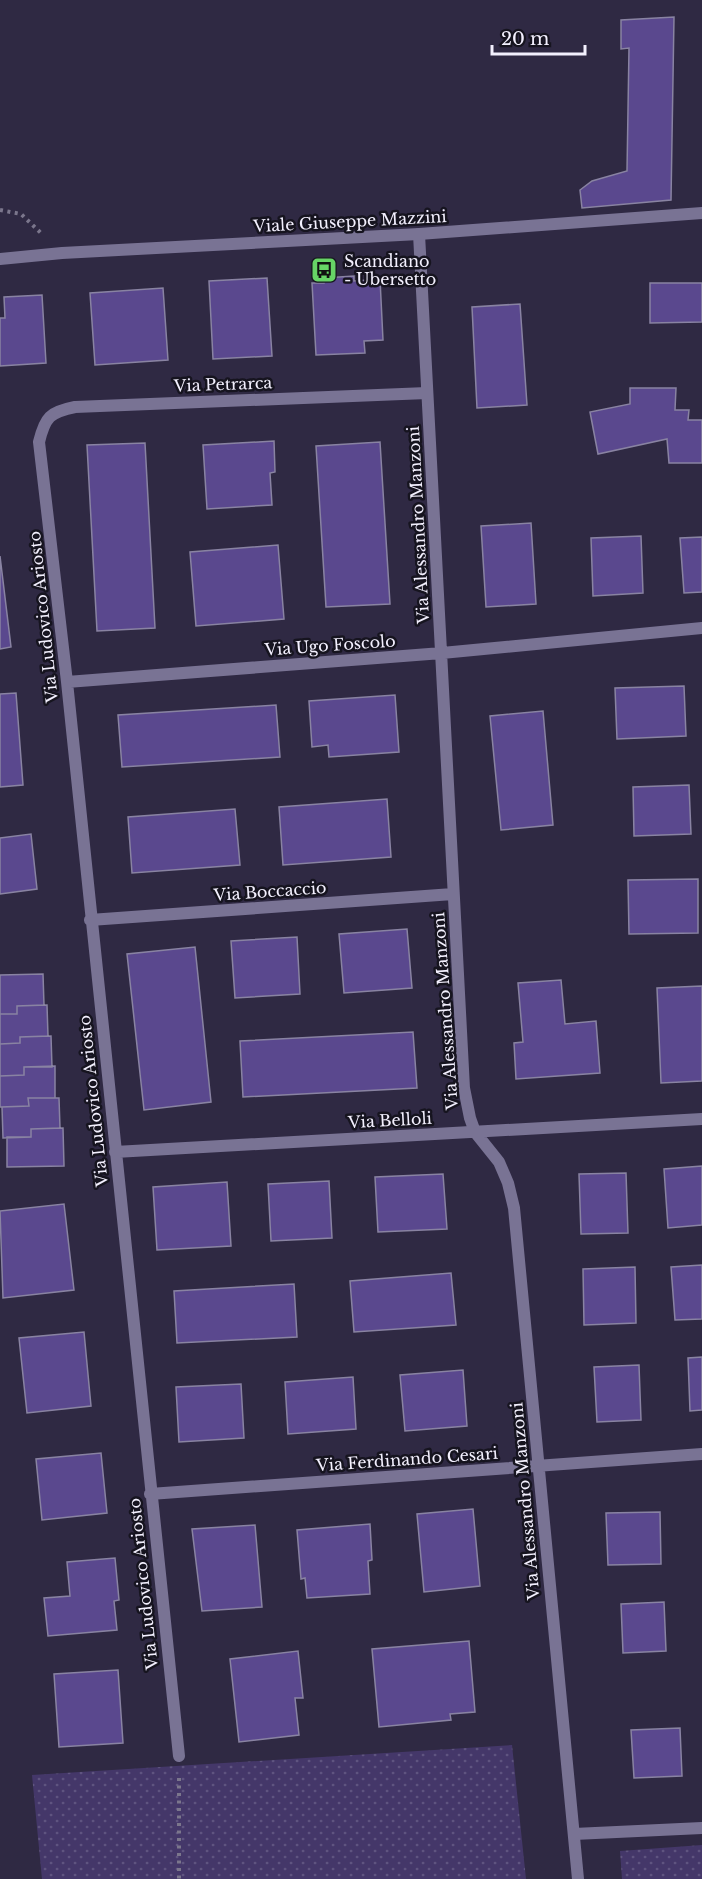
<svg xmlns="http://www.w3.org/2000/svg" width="702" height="1879" viewBox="0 0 702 1879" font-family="'Libre Baskerville',serif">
	<defs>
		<pattern id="park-dots" width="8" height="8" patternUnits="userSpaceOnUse" patternTransform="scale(1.5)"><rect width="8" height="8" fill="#443769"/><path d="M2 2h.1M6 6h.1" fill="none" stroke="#5f5480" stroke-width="1.8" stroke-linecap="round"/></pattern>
	</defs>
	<rect width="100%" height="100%" fill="#2f2943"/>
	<path fill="url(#park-dots)" d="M 512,1745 L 526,1879 L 42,1879 L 32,1775 Z
		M 702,1845 L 702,1879 L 622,1879 L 620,1851 Z"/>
	<path fill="#5a488e" stroke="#8983a2" stroke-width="1.5" d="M 674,17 L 671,200 L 582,208 L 580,190 L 592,181 L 627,171 L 629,48 L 621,49 L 621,20 Z
		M 354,276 L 354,281 L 380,279 L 383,340 L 364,341 L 365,353 L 316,355 L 312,283 L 324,283 L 324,278 Z
		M 267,278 L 272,356 L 213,359 L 209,281 Z
		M 650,283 L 702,283 L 702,322 L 650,323 Z
		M 163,288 L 168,360 L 95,365 L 90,293 Z
		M 42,295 L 46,363 L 0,366 L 0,318 L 5,318 L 4,297 Z
		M 520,304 L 527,405 L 477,408 L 472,307 Z
		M 630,388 L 676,388 L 675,410 L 689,410 L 688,420 L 702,420 L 702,463 L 669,463 L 667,439 L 598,454 L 590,412 L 630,404 Z
		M 274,441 L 275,472 L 270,473 L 272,505 L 207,509 L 203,445 Z
		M 380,442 L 390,604 L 326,607 L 316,446 Z
		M 145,443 L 155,628 L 97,631 L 87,445 Z
		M 531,523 L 536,604 L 486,607 L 481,526 Z
		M 641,536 L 643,593 L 593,596 L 591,538 Z
		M 702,537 L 702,592 L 684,593 L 680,538 Z
		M 278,545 L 284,619 L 196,626 L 190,552 Z
		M 0,556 L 11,647 L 0,649 Z
		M 684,686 L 686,736 L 617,739 L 615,688 Z
		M 16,693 L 23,785 L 0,787 L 0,694 Z
		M 395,695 L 399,752 L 329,757 L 328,745 L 312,747 L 309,701 Z
		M 276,705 L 280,757 L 122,767 L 118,715 Z
		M 543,711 L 553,825 L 501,830 L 490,716 Z
		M 689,785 L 691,834 L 634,836 L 633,787 Z
		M 387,799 L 391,857 L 283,865 L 279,807 Z
		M 235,809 L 240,865 L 132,873 L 128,817 Z
		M 31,834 L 37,889 L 0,894 L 0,838 Z
		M 698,879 L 698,933 L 629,934 L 628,880 Z
		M 407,929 L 412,988 L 344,993 L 339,934 Z
		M 297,937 L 300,994 L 235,998 L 231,941 Z
		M 195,947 L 211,1102 L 144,1110 L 127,954 Z
		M 43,974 L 44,1005 L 17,1006 L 17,1014 L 0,1014 L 0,975 Z
		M 561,980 L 565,1024 L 596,1021 L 600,1073 L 516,1079 L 514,1043 L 523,1042 L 518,983 Z
		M 702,986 L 702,1081 L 661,1083 L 657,988 Z
		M 47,1005 L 48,1036 L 20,1037 L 20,1043 L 0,1044 L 0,1014 L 17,1014 L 17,1006 Z
		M 413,1032 L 417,1088 L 243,1097 L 240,1041 Z
		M 51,1036 L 52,1067 L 24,1067 L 24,1075 L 0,1076 L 0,1044 L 20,1043 L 20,1037 Z
		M 55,1066 L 55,1098 L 28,1098 L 29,1106 L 0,1107 L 0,1076 L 24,1075 L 24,1067 Z
		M 28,1098 L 59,1098 L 60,1128 L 31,1129 L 31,1137 L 3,1138 L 2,1107 L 29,1106 Z
		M 63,1128 L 64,1166 L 7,1167 L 7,1137 L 31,1137 L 31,1129 Z
		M 702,1166 L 702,1225 L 668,1228 L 664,1169 Z
		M 626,1173 L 628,1233 L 581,1234 L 579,1174 Z
		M 443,1174 L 447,1229 L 378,1232 L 375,1177 Z
		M 329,1181 L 332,1238 L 271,1241 L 268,1184 Z
		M 227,1182 L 231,1246 L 157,1250 L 153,1187 Z
		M 64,1204 L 74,1290 L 3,1298 L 0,1211 Z
		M 702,1265 L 702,1319 L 675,1320 L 671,1267 Z
		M 635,1267 L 636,1323 L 584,1325 L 583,1269 Z
		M 451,1273 L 456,1325 L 354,1332 L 350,1281 Z
		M 294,1284 L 297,1337 L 177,1343 L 174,1291 Z
		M 84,1332 L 91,1406 L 27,1413 L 19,1338 Z
		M 702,1357 L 702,1410 L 690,1411 L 688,1358 Z
		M 639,1365 L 641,1420 L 597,1422 L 594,1367 Z
		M 463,1370 L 467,1426 L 405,1431 L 400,1375 Z
		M 353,1377 L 356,1429 L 288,1434 L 285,1382 Z
		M 241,1384 L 244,1438 L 179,1442 L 176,1387 Z
		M 101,1453 L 107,1513 L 42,1520 L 36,1459 Z
		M 473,1509 L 480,1586 L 424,1592 L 417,1514 Z
		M 660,1512 L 661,1564 L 608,1565 L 606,1513 Z
		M 370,1524 L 372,1560 L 368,1561 L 370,1594 L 307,1598 L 305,1578 L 301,1579 L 297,1530 Z
		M 255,1525 L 262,1607 L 202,1611 L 192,1529 Z
		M 115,1558 L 119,1600 L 114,1601 L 117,1630 L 48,1636 L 44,1598 L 70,1596 L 67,1562 Z
		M 664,1602 L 666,1651 L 623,1653 L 621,1604 Z
		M 469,1641 L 475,1712 L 450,1714 L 451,1720 L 379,1727 L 372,1649 Z
		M 298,1651 L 303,1698 L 295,1698 L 299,1735 L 239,1742 L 230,1659 Z
		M 118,1670 L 123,1743 L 59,1747 L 54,1674 Z
		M 680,1728 L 682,1776 L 634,1778 L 631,1730 Z"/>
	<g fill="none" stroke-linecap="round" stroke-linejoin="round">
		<path stroke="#7b768c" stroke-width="4" stroke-dasharray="3 4.5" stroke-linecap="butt" d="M 0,210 L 21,214 L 42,234
			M 179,1778 L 179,1879"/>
		<path stroke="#797394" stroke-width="12" d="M 419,234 L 464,1088 L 470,1118 L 475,1132 L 499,1162 L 508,1183 L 514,1208 L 578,1879
			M 67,682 L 442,653 L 702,628
			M 90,920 L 453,894
			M 115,1152 L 702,1119
			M 150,1494 L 702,1454
			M 179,1756 L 67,682 L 39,442 C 45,417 50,412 75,407 L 427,393
			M 574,1834 L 702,1828"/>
		<path stroke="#797394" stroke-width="12" d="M 0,259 L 62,253 L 419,234 L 702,213"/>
	</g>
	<defs>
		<g id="bus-square" transform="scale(1.35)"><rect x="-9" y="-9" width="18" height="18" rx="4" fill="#67d466" stroke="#16141f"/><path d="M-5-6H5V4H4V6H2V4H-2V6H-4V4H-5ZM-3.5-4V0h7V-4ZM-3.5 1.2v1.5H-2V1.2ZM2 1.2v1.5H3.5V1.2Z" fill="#111"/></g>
	</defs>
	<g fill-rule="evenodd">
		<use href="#bus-square" x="324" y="270"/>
	</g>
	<g text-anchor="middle" stroke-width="5" stroke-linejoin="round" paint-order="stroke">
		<g font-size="16" fill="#f3f0fe" stroke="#16141f">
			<text transform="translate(350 221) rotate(-3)" y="6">Viale Giuseppe Mazzini</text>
			<text transform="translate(223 384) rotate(-2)" y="6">Via Petrarca</text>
			<text transform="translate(418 525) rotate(-93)" y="6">Via Alessandro Manzoni</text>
			<text transform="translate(43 617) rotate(-96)" y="6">Via Ludovico Ariosto</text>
			<text transform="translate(330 645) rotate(-4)" y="6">Via Ugo Foscolo</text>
			<text transform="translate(270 891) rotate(-4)" y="6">Via Boccaccio</text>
			<text transform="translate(445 1011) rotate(-94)" y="6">Via Alessandro Manzoni</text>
			<text transform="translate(93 1101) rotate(-96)" y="6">Via Ludovico Ariosto</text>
			<text transform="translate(390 1120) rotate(-3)" y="6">Via Belloli</text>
			<text transform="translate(407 1459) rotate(-4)" y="6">Via Ferdinando Cesari</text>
			<text transform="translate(525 1501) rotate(-95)" y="6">Via Alessandro Manzoni</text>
			<text transform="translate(143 1584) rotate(-96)" y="6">Via Ludovico Ariosto</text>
		</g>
		<g font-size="16" fill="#f3f0fe" stroke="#16141f" text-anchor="start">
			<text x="344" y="267">Scandiano<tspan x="344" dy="18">- Ubersetto</tspan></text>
		</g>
	</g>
	<path d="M492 45v9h93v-9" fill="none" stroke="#f3f0fe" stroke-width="3"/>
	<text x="501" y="45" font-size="18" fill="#f3f0fe" stroke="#16141f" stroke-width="4.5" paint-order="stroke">20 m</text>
</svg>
